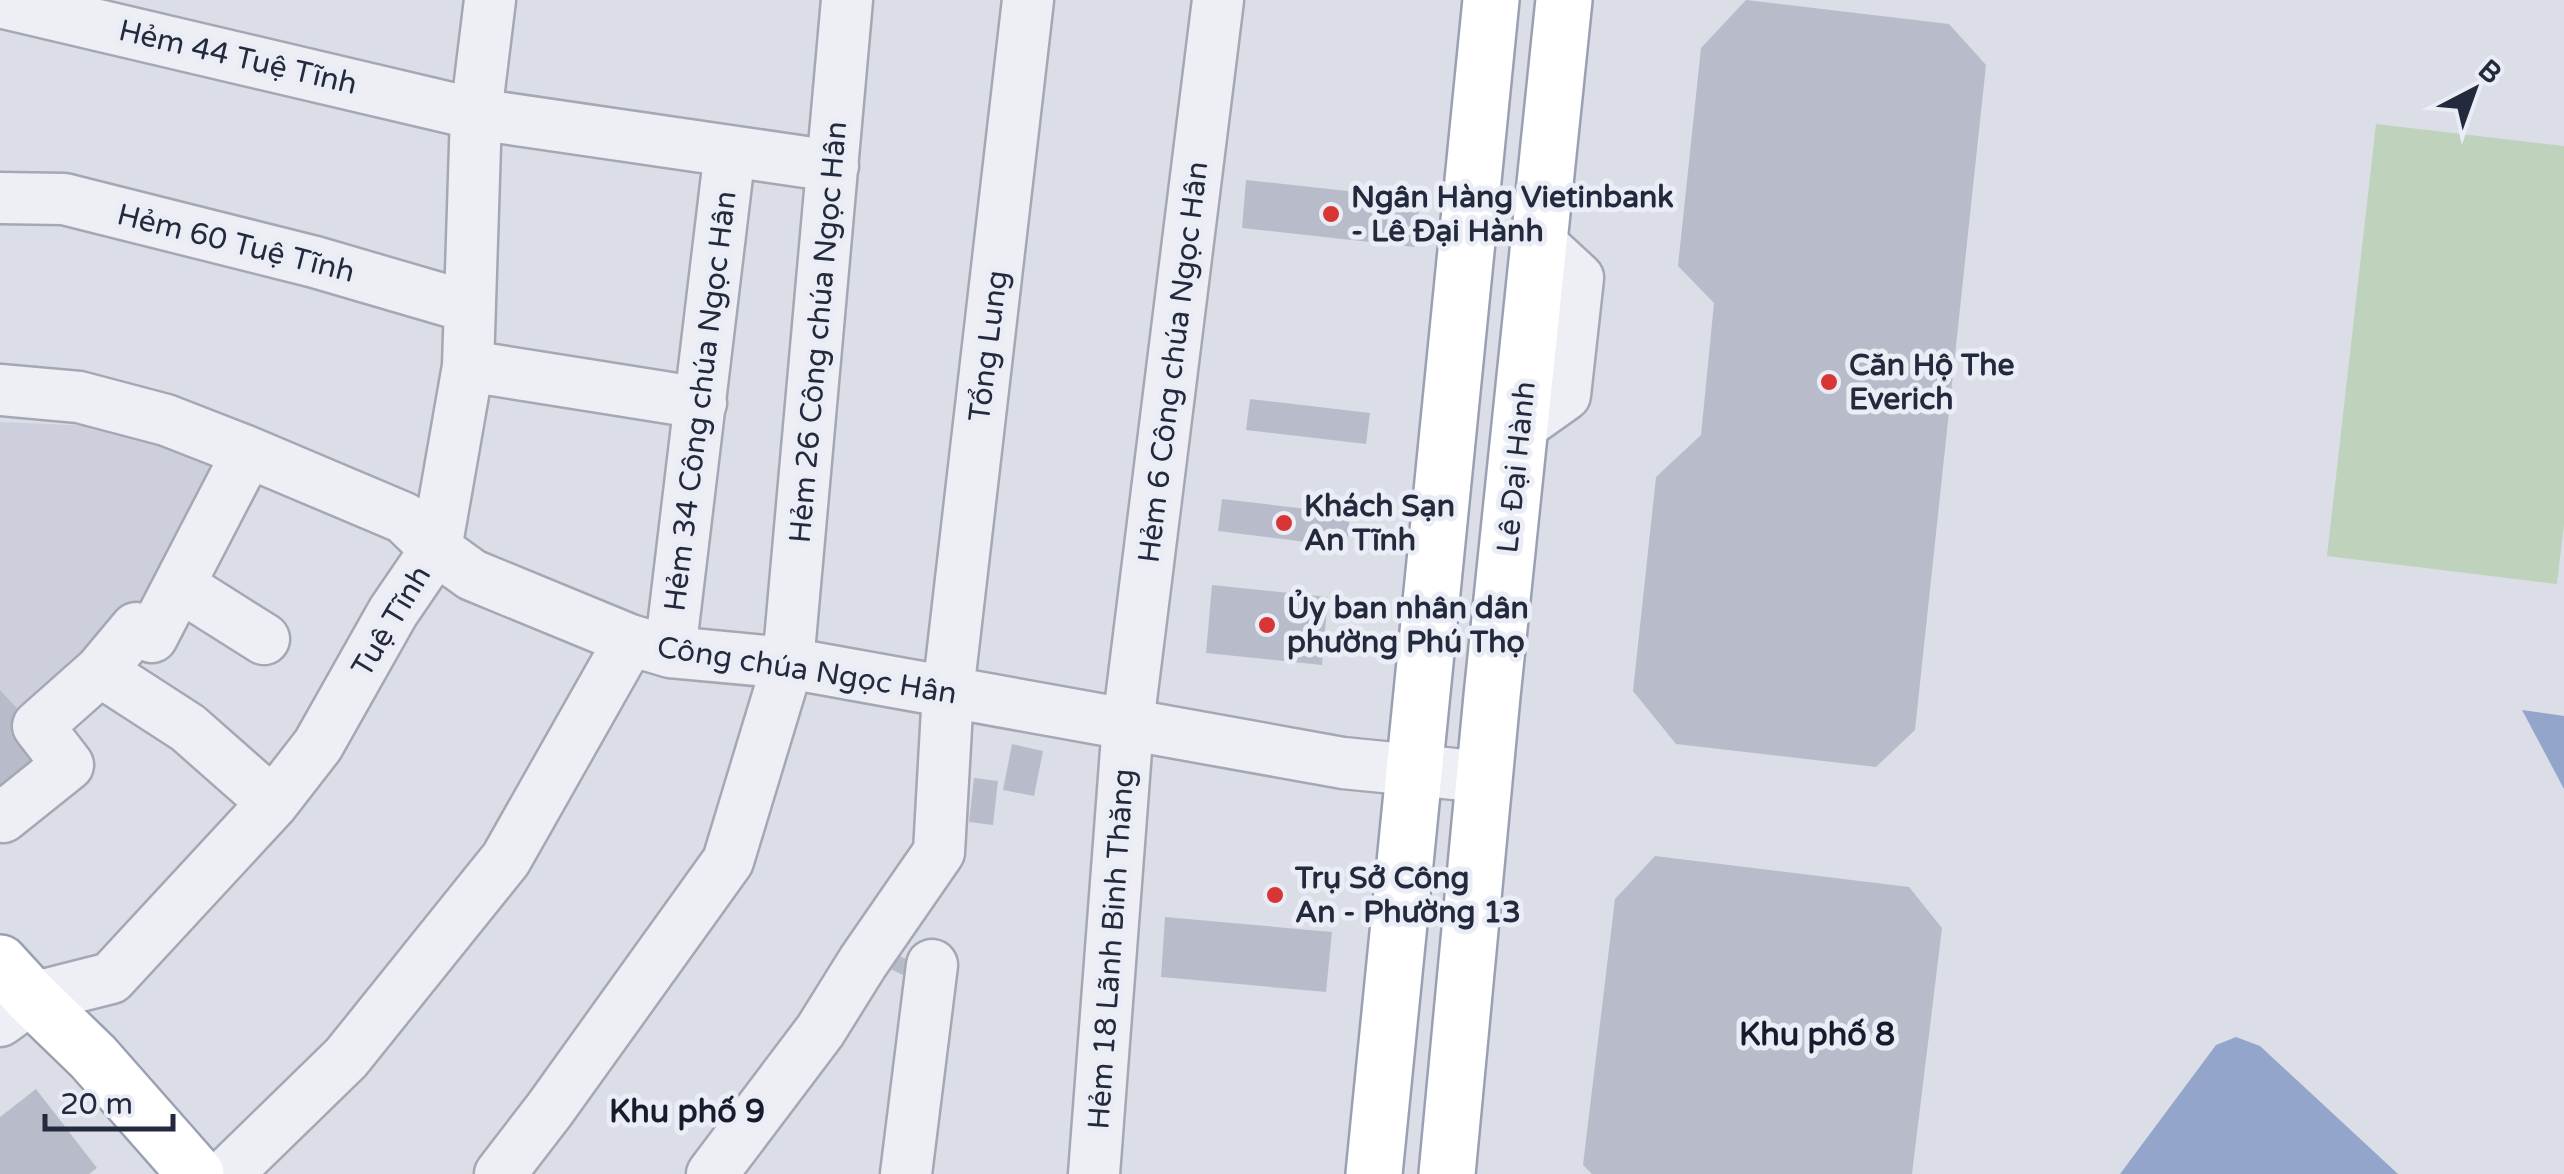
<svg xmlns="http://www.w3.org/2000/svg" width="2564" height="1174" viewBox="0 0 2564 1174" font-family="'Varela Round',sans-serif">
	<rect width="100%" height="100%" fill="#dbdee7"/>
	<path fill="#cdd0dc" d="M 0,422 L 99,426 L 214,455 L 209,500 L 187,551 L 33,723 L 0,797 Z"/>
	<path fill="#bed2bc" d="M 2376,124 L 2564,146 L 2564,524 L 2557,584 L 2327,556 Z"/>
	<path fill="#93a5ca" d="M 2522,710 L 2564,716 L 2564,789 Z
		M 2236,1037 L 2260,1046 L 2398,1174 L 2120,1174 L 2216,1045 Z"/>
	<path fill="#b8bcca" d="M 1746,0 L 1949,24 L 1986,65 L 1915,730 L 1876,767 L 1676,744 L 1633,691 L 1656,477 L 1701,435 L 1714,303 L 1678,266 L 1701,48 Z
		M 1246,180 L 1420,199 L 1415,247 L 1242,228 Z
		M 1250,399 L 1370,413 L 1366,444 L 1246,430 Z
		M 1222,499 L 1350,514 L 1347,547 L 1218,531 Z
		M 1212,585 L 1328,597 L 1322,665 L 1206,653 Z
		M 0,690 L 62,757 L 0,791 Z
		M 1012,744 L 1043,751 L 1034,796 L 1003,790 Z
		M 974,778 L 998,781 L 993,825 L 969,822 Z
		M 1655,856 L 1909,887 L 1942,928 L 1912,1174 L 1592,1174 L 1583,1165 L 1615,899 Z
		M 1165,917 L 1332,932 L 1326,992 L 1161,977 Z
		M 887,950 L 923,967 L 916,981 L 880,964 Z
		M 36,1089 L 97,1168 L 89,1174 L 0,1174 L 0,1117 Z"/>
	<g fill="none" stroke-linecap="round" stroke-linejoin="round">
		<g stroke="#a4a8b4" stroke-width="55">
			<path id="minor" d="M 0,2 L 476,114 L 833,166
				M 0,198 L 64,199 L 315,262 L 469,307
				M 468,366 L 701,403
				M 0,390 L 79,397 L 166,420 L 248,452 L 404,518 L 436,549 L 472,575 L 630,640 L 670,652 L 788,663 L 1343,763 L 1485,777
				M 1520,427 L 1565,395 L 1578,278 L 1539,242
				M 248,452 L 152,637 L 136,628 L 100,671 L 188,728 L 273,803
				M 180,586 L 264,639
				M 670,652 L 730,151
				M 3,817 L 68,765 L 38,726 L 100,671
				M 0,1021 L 32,998 L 111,978 L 273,803 L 318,745 L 393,612 L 436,549 L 468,366 L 476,114 L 490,0
				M 227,1174 L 346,1058 L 506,859 L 630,640
				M 500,1174 L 550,1109 L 728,861 L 788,663 L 847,0
				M 712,1174 L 820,1031 L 863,962 L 939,852 L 948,692 L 1028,0
				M 906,1174 L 932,965
				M 1094,1174 L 1128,724 L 1218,0"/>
		</g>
		<g stroke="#9aa0b3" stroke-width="60">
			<path id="major" d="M 0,963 L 32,998 L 93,1057 L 196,1174
				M 1374,1174 L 1491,0
				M 1447,1174 L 1492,696 L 1564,0"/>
		</g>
		<use href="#minor" stroke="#eeeff5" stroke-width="50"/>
		<use href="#major" stroke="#fff" stroke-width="55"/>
	</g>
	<g fill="#d83535" stroke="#eaedf5" stroke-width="4">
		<circle cx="1331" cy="214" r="10"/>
		<circle cx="1829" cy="382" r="10"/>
		<circle cx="1284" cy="523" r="10"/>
		<circle cx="1267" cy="625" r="10"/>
		<circle cx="1275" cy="895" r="10"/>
	</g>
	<g text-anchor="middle" stroke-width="10" stroke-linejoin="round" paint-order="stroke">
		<g font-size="30" fill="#242a3e" stroke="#eaedf5">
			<text transform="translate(238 57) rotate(13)" y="10">Hẻm 44 Tuệ Tĩnh</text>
			<text transform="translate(236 243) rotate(14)" y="10">Hẻm 60 Tuệ Tĩnh</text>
			<text transform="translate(818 332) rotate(-85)" y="10">Hẻm 26 Công chúa Ngọc Hân</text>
			<text transform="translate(988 346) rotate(-83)" y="10">Tổng Lung</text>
			<text transform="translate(1173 362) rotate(-83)" y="10">Hẻm 6 Công chúa Ngọc Hân</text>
			<text transform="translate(700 401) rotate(-83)" y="10">Hẻm 34 Công chúa Ngọc Hân</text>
			<text transform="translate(1516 467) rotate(-84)" y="10">Lê Đại Hành</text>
			<text transform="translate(391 621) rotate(-59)" y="10">Tuệ Tĩnh</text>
			<text transform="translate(807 670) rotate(9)" y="10">Công chúa Ngọc Hân</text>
			<text transform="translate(1111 949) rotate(-86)" y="10">Hẻm 18 Lãnh Binh Thăng</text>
		</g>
		<g font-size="30" font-weight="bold" fill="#242a3e" stroke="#eaedf5" text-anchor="start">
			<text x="1351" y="207">Ngân Hàng Vietinbank<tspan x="1351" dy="34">- Lê Đại Hành</tspan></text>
			<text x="1849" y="375">Căn Hộ The<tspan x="1849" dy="34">Everich</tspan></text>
			<text x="1304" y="516">Khách Sạn<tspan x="1304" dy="34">An Tĩnh</tspan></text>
			<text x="1287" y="618">Ủy ban nhân dân<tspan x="1287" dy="34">phường Phú Thọ</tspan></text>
			<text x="1295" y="888">Trụ Sở Công<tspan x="1295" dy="34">An - Phường 13</tspan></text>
		</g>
		<g font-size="32" font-weight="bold" fill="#171b2e" stroke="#eaedf5">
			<text x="1817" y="1045">Khu phố 8</text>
			<text x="687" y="1122">Khu phố 9</text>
		</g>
	</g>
	<g transform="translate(2474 90) rotate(41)" stroke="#eaedf5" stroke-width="8" paint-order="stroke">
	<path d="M0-8L18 38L0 25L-18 38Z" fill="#242a3e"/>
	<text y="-15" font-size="28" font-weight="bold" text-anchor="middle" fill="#242a3e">B</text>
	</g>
	<path d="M45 1114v15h128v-15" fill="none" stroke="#242a3e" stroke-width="5"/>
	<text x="60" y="1114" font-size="30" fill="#242a3e" stroke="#eaedf5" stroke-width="8" paint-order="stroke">20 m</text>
</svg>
